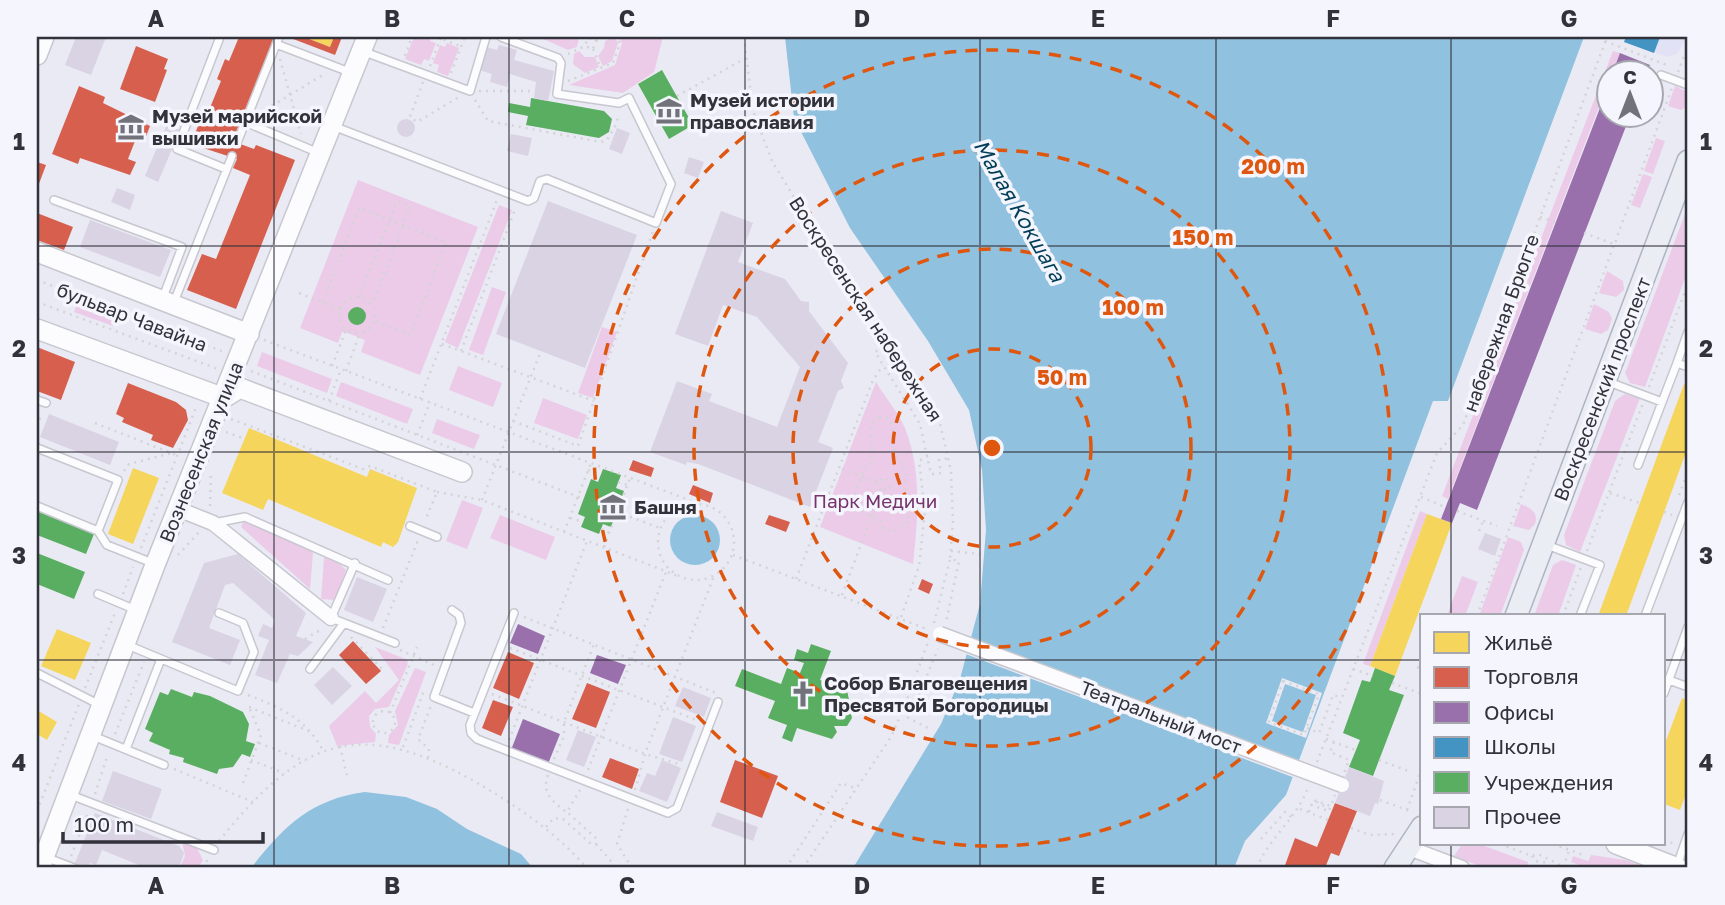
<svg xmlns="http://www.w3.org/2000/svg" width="1725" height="905" viewBox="0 0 1725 905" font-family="'Golos Text',sans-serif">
	<rect width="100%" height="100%" fill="#eaeaf5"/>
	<path fill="#e1e2f6" d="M 1626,37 L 1686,37 L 1678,53 L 1668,57 L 1624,42 Z"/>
	<path fill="#ebcbe8" d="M 414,37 L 431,37 L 430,41 L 436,43 L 429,61 L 424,59 L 421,65 L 405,59 Z
		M 539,37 L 579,37 L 577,47 L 568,50 Z
		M 615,37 L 618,43 L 612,61 L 603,66 L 598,56 L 604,48 L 605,41 Z
		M 619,37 L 663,37 L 654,72 L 623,93 L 569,85 L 615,65 L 622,43 Z
		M 447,43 L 459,48 L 448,76 L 437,72 L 439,65 L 433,63 L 440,45 L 445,47 Z
		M 579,51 L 585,57 L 595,57 L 599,67 L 585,73 L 573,64 L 574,54 Z
		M 1613,51 L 1620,53 L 1612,73 L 1610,74 L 1609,81 L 1448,499 L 1442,496 Z
		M 1675,86 L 1688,92 L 1688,106 L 1681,110 L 1668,106 Z
		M 1656,138 L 1665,141 L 1653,174 L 1644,171 Z
		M 1643,174 L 1652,177 L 1640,208 L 1631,205 Z
		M 358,180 L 478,227 L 420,375 L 361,352 L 365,340 L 345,332 L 342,332 L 338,343 L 300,328 Z
		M 499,205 L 512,210 L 458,348 L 445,342 Z
		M 1688,206 L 1688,270 L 1645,387 L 1630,383 L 1625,373 Z
		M 1607,271 L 1623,281 L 1624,290 L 1616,297 L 1599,293 Z
		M 492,287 L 506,292 L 483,355 L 469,350 Z
		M 78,300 L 117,314 L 113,326 L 74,312 Z
		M 1594,304 L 1609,312 L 1612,319 L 1608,330 L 1601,334 L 1585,329 Z
		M 602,327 L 617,332 L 593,398 L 578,393 Z
		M 262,352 L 332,379 L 327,393 L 257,366 Z
		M 458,366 L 502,383 L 493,407 L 449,390 Z
		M 341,382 L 413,409 L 407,424 L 336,396 Z
		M 876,382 C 885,397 898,412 905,428 C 922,471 918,519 913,564 L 820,527 Z
		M 1625,394 L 1640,398 L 1580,552 L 1566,545 L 1564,535 L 1615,401 Z
		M 543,398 L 587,415 L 578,439 L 534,423 Z
		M 437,419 L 480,435 L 474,449 L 432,433 Z
		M 462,500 L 483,508 L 467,549 L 446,541 Z
		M 1521,504 C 1530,508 1539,512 1535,524 L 1529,530 L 1513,526 Z
		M 1420,511 L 1427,514 L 1370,666 L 1363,664 Z
		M 500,515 L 555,537 L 546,560 L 490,538 Z
		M 244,520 L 313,552 L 310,589 L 241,527 Z
		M 1508,537 L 1521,542 L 1524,550 L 1500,616 L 1479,616 Z
		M 324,557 L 340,564 L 346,570 L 335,600 L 321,599 Z
		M 1562,560 L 1576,565 L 1558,616 L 1534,616 L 1553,565 Z
		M 1462,576 L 1478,582 L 1465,616 L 1448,613 Z
		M 375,647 L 408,660 L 407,666 L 389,707 L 375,709 L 369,716 L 370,727 L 376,734 L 375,742 L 337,746 L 329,726 L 365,691 L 376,703 L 399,680 Z
		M 415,668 L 426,672 L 399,745 L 388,743 L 389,735 L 398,725 L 395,711 Z
		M 182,841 L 197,848 L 203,860 L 198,868 L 180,868 L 185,856 Z
		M 1462,844 L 1479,844 L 1528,862 L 1527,867 L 1530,868 L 1485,868 L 1454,856 Z
		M 1591,855 L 1625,860 L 1648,868 L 1587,868 L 1571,862 L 1573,856 L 1588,861 Z"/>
	<path fill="#90c1de" d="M 785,37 L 1584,37 L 1448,401 L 1433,401 L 1286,795 L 1245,841 L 1234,868 L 853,868 L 941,724 L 960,679 L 980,604 L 986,530 L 982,470 L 969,410 L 928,341 L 850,228 L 794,118 Z
		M670 540a25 25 0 1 1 50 0a25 25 0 1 1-50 0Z
		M 365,792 L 406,797 L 437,809 L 467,829 L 521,854 L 533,868 L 251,868 C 283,827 311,799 365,792 Z"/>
	<path fill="#eaeaf5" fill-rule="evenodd" d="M 968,636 L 1301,761 L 1295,778 L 963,653 Z
		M 1282,678 L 1322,693 L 1306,738 L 1266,723 ZM 1285,684 L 1316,695 L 1303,732 L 1272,721 Z"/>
	<path fill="#f6d55c" d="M 304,37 L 334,37 L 330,47 Z
		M 1684,384 L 1688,386 L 1688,447 L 1626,616 L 1598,616 Z
		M 249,428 L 367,477 L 370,469 L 417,488 L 398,542 L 393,547 L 383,542 L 381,547 L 268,499 L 263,510 L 222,493 Z
		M 133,468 L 159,478 L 133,544 L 108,534 Z
		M 1427,514 L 1452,523 L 1395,676 L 1370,666 Z
		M 57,629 L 91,643 L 75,680 L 41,666 Z
		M 1682,698 L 1688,701 L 1688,789 L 1680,810 L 1664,804 L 1664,746 Z
		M 37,710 L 57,722 L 47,740 L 37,734 Z"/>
	<path fill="#d6604d" d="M 239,37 L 275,37 L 236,132 L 231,130 L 227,139 L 254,149 L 256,145 L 295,160 L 236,309 L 187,290 L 202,254 L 216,259 L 250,175 L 233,168 L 237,159 L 191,144 L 203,113 L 207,115 L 221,81 L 217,79 L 225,59 L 229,61 Z
		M 288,37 L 304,37 L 330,47 L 334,37 L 342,37 L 335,55 Z
		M 136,46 L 168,59 L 164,69 L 167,70 L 155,102 L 120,89 Z
		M 79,86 L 105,97 L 103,103 L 150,126 L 145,139 L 137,136 L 128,159 L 136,162 L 130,175 L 80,158 L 78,164 L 52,154 Z
		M 37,162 L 46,165 L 37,189 Z
		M 37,213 L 73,227 L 64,250 L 37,240 Z
		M 37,347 L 75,362 L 61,400 L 37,391 Z
		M 128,383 L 176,402 L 186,410 L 188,420 L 173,448 L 151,440 L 153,435 L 122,422 L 124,418 L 116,414 Z
		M 633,460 L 654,468 L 651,477 L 629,470 Z
		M 693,485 L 713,493 L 710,503 L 689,494 Z
		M 769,515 L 790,522 L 786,532 L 765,524 Z
		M 922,579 L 933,584 L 929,594 L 918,589 Z
		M 353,641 L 381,671 L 366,684 L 339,655 Z
		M 508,652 L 534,663 L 519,699 L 493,688 Z
		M 587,683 L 610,692 L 596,728 L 572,719 Z
		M 493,700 L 513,707 L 501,736 L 482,728 Z
		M 610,758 L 639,769 L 632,789 L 602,777 Z
		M 735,760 L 778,776 L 762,818 L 720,802 Z
		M 1335,803 L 1357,811 L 1339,856 L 1331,853 L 1325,868 L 1284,868 L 1295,838 L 1317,847 Z"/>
	<path fill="#9970ab" d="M 1620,53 L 1650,65 L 1646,74 L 1612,74 Z
		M 1610,82 L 1610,116 L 1630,116 L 1477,510 L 1460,503 L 1452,523 L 1441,519 Z
		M 518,624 L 545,636 L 538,654 L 510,643 Z
		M 597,655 L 626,665 L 618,684 L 590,673 Z
		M 523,719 L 560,734 L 548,764 L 511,750 Z"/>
	<path fill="#4393c3" d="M 1626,37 L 1660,37 L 1654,53 L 1624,42 Z"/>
	<path fill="#5aae61" d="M 662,70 L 693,125 L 669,139 L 638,84 Z
		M 531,98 L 604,111 L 612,119 L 609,132 L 599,138 L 526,125 L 528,116 L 508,112 L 509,103 L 530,107 Z
		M348 316a9 9 0 1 1 18 0a9 9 0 1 1-18 0Z
		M 603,469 L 621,475 L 616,488 L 624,491 L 611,527 L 603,524 L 599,534 L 581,527 L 585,517 L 578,514 L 591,479 L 598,482 Z
		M 37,511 L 94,534 L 86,554 L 37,535 Z
		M 37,553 L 85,572 L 74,599 L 37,584 Z
		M 811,644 L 831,651 L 820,680 L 847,690 L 849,700 L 841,705 L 850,710 L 852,718 L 847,726 L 834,726 L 837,732 L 832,739 L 797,728 L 792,742 L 782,738 L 787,725 L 768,718 L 775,701 L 735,686 L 742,669 L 781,684 L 787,668 L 800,673 L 804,663 L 794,660 L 797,649 L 808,653 Z
		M 1375,668 L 1395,676 L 1389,690 L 1404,695 L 1373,776 L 1349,767 L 1360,740 L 1343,733 L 1362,680 L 1370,682 Z
		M 171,689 L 192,697 L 194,692 L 210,696 L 243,712 L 249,724 L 246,741 L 255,744 L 250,757 L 242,754 L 233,767 L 219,769 L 217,774 L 183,762 L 184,758 L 169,754 L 170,750 L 149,741 L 153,733 L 145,729 L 160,692 L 168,695 Z"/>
	<path fill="#d9d3e3" d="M 76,37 L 106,37 L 91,75 L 65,65 Z
		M 499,45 L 517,50 L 514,60 L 554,71 L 548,101 L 534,98 L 536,82 L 510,74 L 507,87 L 490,82 L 492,74 L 479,70 L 486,47 L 497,50 Z
		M397 128a9 9 0 1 1 18 0a9 9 0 1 1-18 0Z
		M 167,124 L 180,130 L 158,182 L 145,176 Z
		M 617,128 L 630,133 L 622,154 L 609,149 Z
		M 511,134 L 532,138 L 528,156 L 507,151 Z
		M 689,157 L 704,162 L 698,178 L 684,173 Z
		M 117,188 L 135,195 L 130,210 L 111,202 Z
		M 548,201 L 637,235 L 585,368 L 496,334 Z
		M 721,211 L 753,223 L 738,262 L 785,279 L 801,301 L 809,302 L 809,311 L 848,363 L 841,381 L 844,388 L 838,391 L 818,442 L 833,448 L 810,507 L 698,464 L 687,462 L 686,465 L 650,452 L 677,381 L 712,394 L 709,401 L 777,427 L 800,367 L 757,317 L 723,305 L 708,346 L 675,334 Z
		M 90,220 L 171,250 L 160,277 L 80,247 Z
		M 49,414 L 119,442 L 110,465 L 40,437 Z
		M 1485,533 L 1501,539 L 1495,556 L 1478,549 Z
		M 238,554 L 306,613 L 296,636 L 313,642 L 298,656 L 290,654 L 277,683 L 255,675 L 269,640 L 258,636 L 263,624 L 272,628 L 275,620 L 233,583 L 225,585 L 209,628 L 240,640 L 230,665 L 172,642 L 204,563 Z
		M 357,577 L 387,589 L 373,622 L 344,610 Z
		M 333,667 L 352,686 L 332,705 L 314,685 Z
		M 683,687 L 711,698 L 704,717 L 675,706 Z
		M 673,717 L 696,726 L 682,762 L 659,754 Z
		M 578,730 L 596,737 L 584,767 L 566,760 Z
		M 662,760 L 681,768 L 667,802 L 639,791 L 647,773 L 655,776 Z
		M 1349,767 L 1384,781 L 1378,804 L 1375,803 L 1370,816 L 1335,803 Z
		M 113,771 L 162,789 L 151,819 L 102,801 Z
		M 717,812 L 758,827 L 753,841 L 711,826 Z
		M 95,813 L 179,846 L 184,853 L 179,868 L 146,868 L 102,850 L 96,865 L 90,863 L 88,868 L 73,868 Z"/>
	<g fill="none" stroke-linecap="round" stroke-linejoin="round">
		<g stroke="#c7c7cf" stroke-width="10">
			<path id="lane" d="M 220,37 L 177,149 L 226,169
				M 276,44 L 352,73
				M 362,51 L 470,91 L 486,37
				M 1661,75 L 1688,85
				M 245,122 L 319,153
				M 333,126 L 528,201 L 534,198 L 540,181 L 547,179 L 656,223 L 671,184 L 629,98 L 619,103 L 557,94 L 561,63 L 558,58 L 501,37
				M 237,143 L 279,37
				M 54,200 L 182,247 L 162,300
				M 174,302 L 232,156
				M 1677,363 L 1688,332
				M 1606,381 L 1662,402
				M 37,400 L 46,403
				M 37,448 L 118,480 L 98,531 L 107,545 L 155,564
				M 1638,465 L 1677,363 L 1688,367
				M 37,506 L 98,531
				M 214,523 L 245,517 L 388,580
				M 410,526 L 437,537
				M 1544,544 L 1600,565 L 1580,616
				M 355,563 L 331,618 L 395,643
				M 98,594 L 136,610
				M 452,610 L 459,615 L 461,623 L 434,697 L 474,713
				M 514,613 L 470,725 L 471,733 L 477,739 L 668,813 L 677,808 L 718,702
				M 1645,616 L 1688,502
				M 125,644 L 238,691 L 254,652 L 243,623 L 219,613
				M 310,669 L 344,623
				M 37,673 L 100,705
				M 1669,680 L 1688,687
				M 1664,693 L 1688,627
				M 93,736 L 164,765
				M 126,749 L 161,659
				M 68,794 L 214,850
				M 45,857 L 74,868
				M 1677,866 L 1688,834"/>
		</g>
		<g stroke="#c7c7cf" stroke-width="17">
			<path id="street" d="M 178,509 L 213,523 L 331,618
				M 1409,848 L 1462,868"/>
		</g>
		<g stroke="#c7c7cf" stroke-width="22">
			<path id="secondary" d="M 37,55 L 44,37
				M 37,252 L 249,334
				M 37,329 L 224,398
				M 224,398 L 240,388 L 462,472
				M 1616,844 L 1678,868
				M 40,868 L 155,565 L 367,37"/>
		</g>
		<g stroke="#afb4c1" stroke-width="24">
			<path id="primary" d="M 1516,616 L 1688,161
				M 1395,868 L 1422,827"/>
		</g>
		<path stroke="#d4d4d6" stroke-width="2.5" stroke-dasharray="2 5" stroke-linecap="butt" d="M 437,37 L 460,46
			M 744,37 L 753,111 L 772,161 L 838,270 L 938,415 L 951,471 L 953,521 L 950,559 L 959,561 L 946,622
			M 596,41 L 606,37
			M 1605,41 L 1669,66
			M 593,49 L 601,68
			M 568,54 L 585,46 L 593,49 L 596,40 L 588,38 L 585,46
			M 405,56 L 412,37
			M 280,59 L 301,134
			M 430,66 L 441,37
			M 1678,72 L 1688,46
			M 451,73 L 465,37
			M 568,81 L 613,63 L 620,43 L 617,37
			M 423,82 L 410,117 L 417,122 L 459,97
			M 479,91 L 535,91
			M 677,96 L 746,58
			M 475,100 L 488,121 L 601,142 L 607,140 L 617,123 L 618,114
			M 260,113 L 326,73
			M 1540,217 L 1555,222
			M 1584,233 L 1614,244
			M 37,280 L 224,352
			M 299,293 L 340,309
			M339 315a18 18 0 1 1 36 0a18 18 0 1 1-36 0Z
			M 359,297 L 397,201 L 411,206 L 372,304
			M 37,302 L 218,369
			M 323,302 L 359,208 L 446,242 L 411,335 L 375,321
			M 264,340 L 697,503
			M 442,344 L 594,401
			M 461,351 L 516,207
			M 898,354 L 891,358 L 882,347 L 875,352 L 920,424 L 931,474 L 941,473 L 939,460 L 949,458
			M 332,366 L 346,330
			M 251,371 L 584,499
			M 346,371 L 360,333
			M 1649,387 L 1688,284
			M 420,399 L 497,200
			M 329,401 L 341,369
			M 879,417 L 888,418 L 893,425 L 892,445 L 906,473 L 905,505 L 909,520 L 905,526 L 893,532 L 883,528 L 880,520 L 862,512 L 854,497 L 865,466 L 872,461 C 874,445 865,426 879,417 Z
			M 231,419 L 363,469 L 370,466 L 437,492 L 425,521
			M 513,421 L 578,446 L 653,231
			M 95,423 L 176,455
			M 37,426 L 42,413
			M 226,432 L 245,439
			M 417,435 L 430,402
			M 842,469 L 876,482
			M 588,470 L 600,475
			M 124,471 L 129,464 L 172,453
			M 618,482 L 628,485
			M 437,492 L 482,500 L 678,576
			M 1610,493 L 1640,503
			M 1679,495 L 1688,471
			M 1421,497 L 1445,507
			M 482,500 L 541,351
			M658 542a38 38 0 1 1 76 0a38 38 0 1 1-76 0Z
			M 210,506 L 211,471
			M 1457,511 L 1497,526
			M 617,512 L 660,528
			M 1664,512 L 1672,515
			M 570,518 L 583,522
			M 601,529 L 610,533
			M 1479,531 L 1483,521
			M 564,532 L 591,463
			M 604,547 L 630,478
			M 141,548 L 197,405
			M 951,551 L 980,554
			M 1587,551 L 1643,403
			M 178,555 L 200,531
			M 733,555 L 927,629
			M 796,579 L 873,380 L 883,365
			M 123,594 L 133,567
			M 842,595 L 881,491 L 876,482 L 886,478 L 890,487 L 881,491
			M 1477,616 L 1672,88
			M 1563,616 L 1581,567
			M 524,617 L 716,693
			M 901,617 L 919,566 L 925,511 L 919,461 L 928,456
			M 934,623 L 950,559
			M 383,628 L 418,540
			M 351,637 L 385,672
			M 305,639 L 322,629
			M 510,648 L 699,721
			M 400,650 L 434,665
			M 1417,667 L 1422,669
			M 1353,669 L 1373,676
			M 1283,681 L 1319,694 L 1304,735 L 1269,722 Z
			M 1392,683 L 1422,694
			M 85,688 L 115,613
			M 492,694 L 645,754 L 682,765
			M 248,695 C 281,708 306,718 323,751
			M 905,705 L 929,639
			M 249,707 L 311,732
			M373 722a11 11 0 1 1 22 0a11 11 0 1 1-22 0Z
			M 390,713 L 417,647
			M 901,714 L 928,728
			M 1307,728 L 1319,733 L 1333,695 L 1342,698
			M 115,734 L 144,662
			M 1326,739 L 1355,750
			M 509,740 L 587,541
			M 1334,742 L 1330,752 L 1349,760 L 1344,773
			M 259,743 L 305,761
			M 340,746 L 348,780
			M 403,747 L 425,688
			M 428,758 L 429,749 L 418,739 L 431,706
			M 554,759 L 564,736 L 564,722 L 594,644
			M 251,760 L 284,773
			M 1379,760 L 1408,771
			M 1317,762 L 1437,453 L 1463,425 L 1607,37
			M 174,769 L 253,802
			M 588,770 L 666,572
			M 548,775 C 541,794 553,801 566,812
			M 243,783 L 261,735 L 249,707
			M 635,790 L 645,754 L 714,576
			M 95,794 L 108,754
			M 1380,800 L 1412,812
			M 628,809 L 617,844 L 632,868
			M 1300,809 L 1328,820
			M 1407,810 L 1422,768
			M 37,811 L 79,704
			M 1309,812 L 1311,805 L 1329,811 L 1330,809 L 1313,800 L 1331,806 L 1335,795
			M 546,827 L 554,818 L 563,819 L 591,844 L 596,844 L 597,839 L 567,812 L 580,790
			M 1351,828 L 1370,835 L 1396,834
			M 1261,839 L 1285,812 L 1292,818
			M 1664,840 L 1675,844
			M 219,841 C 299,741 357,715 474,781 C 517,806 554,831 587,868
			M 596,844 L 617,868
			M 1500,844 L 1532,856 L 1538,854 L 1566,868
			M 1553,844 L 1586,856
			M 71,856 L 88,813
			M 1532,856 L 1535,861 L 1548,863
			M 1563,867 L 1569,851
			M 203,868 L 208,859
			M 786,868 L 841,783 L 857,789
			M 803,868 L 891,737 L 905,705 L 913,709 L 938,649
			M 1257,868 C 1268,839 1295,820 1307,790"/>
		<use href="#lane" stroke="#fcfcfe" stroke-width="7"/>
		<use href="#street" stroke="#fcfcfe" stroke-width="14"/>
		<use href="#secondary" stroke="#fcfcfe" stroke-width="19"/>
		<use href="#primary" stroke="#eaedf3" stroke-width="21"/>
		<g stroke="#c7c7cf" stroke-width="17" stroke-linecap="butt">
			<path id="street-bridge" d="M 940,634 L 1342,785"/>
		</g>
		<use href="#street-bridge" stroke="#fcfcfe" stroke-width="14"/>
	</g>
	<path fill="none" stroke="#32323a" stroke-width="2" stroke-opacity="0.55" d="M 274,37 L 274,868M 509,37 L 509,868M 745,37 L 745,868M 980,37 L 980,868M 1216,37 L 1216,868M 1451,37 L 1451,616M 37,246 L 1688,246M 37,452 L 1688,452M 37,660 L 1422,660M 1664,660 L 1688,660M 1451,844 L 1451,868"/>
	<g fill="none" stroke="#df570e" stroke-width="3.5" stroke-dasharray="12 9">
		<circle cx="992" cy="448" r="99"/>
		<circle cx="992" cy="448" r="199"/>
		<circle cx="992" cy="448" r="298"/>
		<circle cx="992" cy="448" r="398"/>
	</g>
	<defs>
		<g id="museum-bare" transform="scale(2.1)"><path d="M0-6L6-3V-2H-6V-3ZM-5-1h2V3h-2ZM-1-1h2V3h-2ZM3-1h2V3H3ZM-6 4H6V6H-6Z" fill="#72727b" stroke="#f4f5fd" stroke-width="2.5" paint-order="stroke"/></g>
		<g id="church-bare" transform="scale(2.1)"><path d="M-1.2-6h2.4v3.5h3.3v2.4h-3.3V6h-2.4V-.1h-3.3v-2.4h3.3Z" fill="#72727b" stroke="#f4f5fd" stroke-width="2.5" paint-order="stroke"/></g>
	</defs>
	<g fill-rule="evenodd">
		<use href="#museum-bare" x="669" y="111"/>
		<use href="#museum-bare" x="131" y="127"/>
		<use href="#museum-bare" x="613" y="507"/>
		<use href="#church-bare" x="803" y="694"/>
	</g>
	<g text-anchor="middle" stroke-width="7" stroke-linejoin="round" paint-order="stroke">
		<g font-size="19" font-weight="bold" fill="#32323a" stroke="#f4f5fd" text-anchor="start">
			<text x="690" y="107">Музей истории<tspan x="690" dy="22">православия</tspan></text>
			<text x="152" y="123">Музей марийской<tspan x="152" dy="22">вышивки</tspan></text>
			<text x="634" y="514">Башня</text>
			<text x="824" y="690">Собор Благовещения<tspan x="824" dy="22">Пресвятой Богородицы</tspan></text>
		</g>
		<g font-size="19" fill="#32323a" stroke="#f4f5fd">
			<text transform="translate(866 309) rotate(57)" y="7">Воскресенская набережная</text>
			<text transform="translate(132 317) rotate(21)" y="7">бульвар Чавайна</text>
			<text transform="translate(1501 323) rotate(-70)" y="7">набережная Брюгге</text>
			<text transform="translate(1602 389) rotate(-69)" y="7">Воскресенский проспект</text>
			<text transform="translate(201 452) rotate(-68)" y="7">Вознесенская улица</text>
			<text transform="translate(1161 717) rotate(21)" y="7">Театральный мост</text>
		</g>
		<g font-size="19" fill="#77336b" stroke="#f4f5fd">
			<text x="875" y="508">Парк Медичи</text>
		</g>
		<g font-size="21" font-style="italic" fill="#003e57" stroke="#f4f5fd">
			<text transform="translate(1019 211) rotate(60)" y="7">Малая Кокшага</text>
		</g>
	</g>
	<circle cx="992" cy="448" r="10" fill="#df570e" stroke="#f4f5fd" stroke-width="3.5"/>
	<g font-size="21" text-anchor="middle" font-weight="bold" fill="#df570e" stroke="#f4f5fd" stroke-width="7" stroke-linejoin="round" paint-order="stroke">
		<text x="1273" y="174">200 m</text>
		<text x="1203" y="245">150 m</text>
		<text x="1133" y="315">100 m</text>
		<text x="1062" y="385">50 m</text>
	</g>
	<rect width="1725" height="905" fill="none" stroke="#f4f5fd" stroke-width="77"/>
	<rect x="1420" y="614" width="245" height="231" fill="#f4f5fd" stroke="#a6a7af" stroke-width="2"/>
	<rect x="1434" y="632" width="35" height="21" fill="#f6d55c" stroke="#a6a7af" stroke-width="2"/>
	<text x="1484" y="650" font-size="21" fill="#32323a">Жильё</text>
	<rect x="1434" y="667" width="35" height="21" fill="#d6604d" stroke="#a6a7af" stroke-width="2"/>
	<text x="1484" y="684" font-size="21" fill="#32323a">Торговля</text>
	<rect x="1434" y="702" width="35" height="21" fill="#9970ab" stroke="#a6a7af" stroke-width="2"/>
	<text x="1484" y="720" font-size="21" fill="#32323a">Офисы</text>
	<rect x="1434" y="737" width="35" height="21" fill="#4393c3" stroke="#a6a7af" stroke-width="2"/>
	<text x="1484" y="754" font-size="21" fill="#32323a">Школы</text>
	<rect x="1434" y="772" width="35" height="21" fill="#5aae61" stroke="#a6a7af" stroke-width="2"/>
	<text x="1484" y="790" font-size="21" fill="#32323a">Учреждения</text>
	<rect x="1434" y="807" width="35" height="21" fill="#d9d3e3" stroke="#a6a7af" stroke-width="2"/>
	<text x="1484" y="824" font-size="21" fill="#32323a">Прочее</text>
	<g transform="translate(1630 94)"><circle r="33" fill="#f4f5fd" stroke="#a6a7af" stroke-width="2"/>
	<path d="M0-5L12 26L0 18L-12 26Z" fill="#72727b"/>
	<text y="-10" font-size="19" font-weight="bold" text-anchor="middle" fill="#32323a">С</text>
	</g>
	<path d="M63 832v10h200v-10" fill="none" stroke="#32323a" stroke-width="3.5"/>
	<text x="74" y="832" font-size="21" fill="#32323a" stroke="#f4f5fd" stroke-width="5" paint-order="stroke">100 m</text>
	<rect x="38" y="38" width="1648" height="828" fill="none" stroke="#32323a" stroke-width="2.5"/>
	<g font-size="23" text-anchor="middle" font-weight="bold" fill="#32323a">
		<text x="156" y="27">A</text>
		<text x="392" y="27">B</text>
		<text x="627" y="27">C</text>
		<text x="862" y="27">D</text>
		<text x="1098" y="27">E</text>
		<text x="1333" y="27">F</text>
		<text x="1569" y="27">G</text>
		<text x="19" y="150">1</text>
		<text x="1706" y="150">1</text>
		<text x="19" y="357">2</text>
		<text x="1706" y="357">2</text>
		<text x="19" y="564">3</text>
		<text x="1706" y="564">3</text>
		<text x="19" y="771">4</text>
		<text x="1706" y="771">4</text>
		<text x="156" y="894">A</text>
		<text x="392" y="894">B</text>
		<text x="627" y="894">C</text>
		<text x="862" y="894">D</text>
		<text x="1098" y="894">E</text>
		<text x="1333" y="894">F</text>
		<text x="1569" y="894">G</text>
	</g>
</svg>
